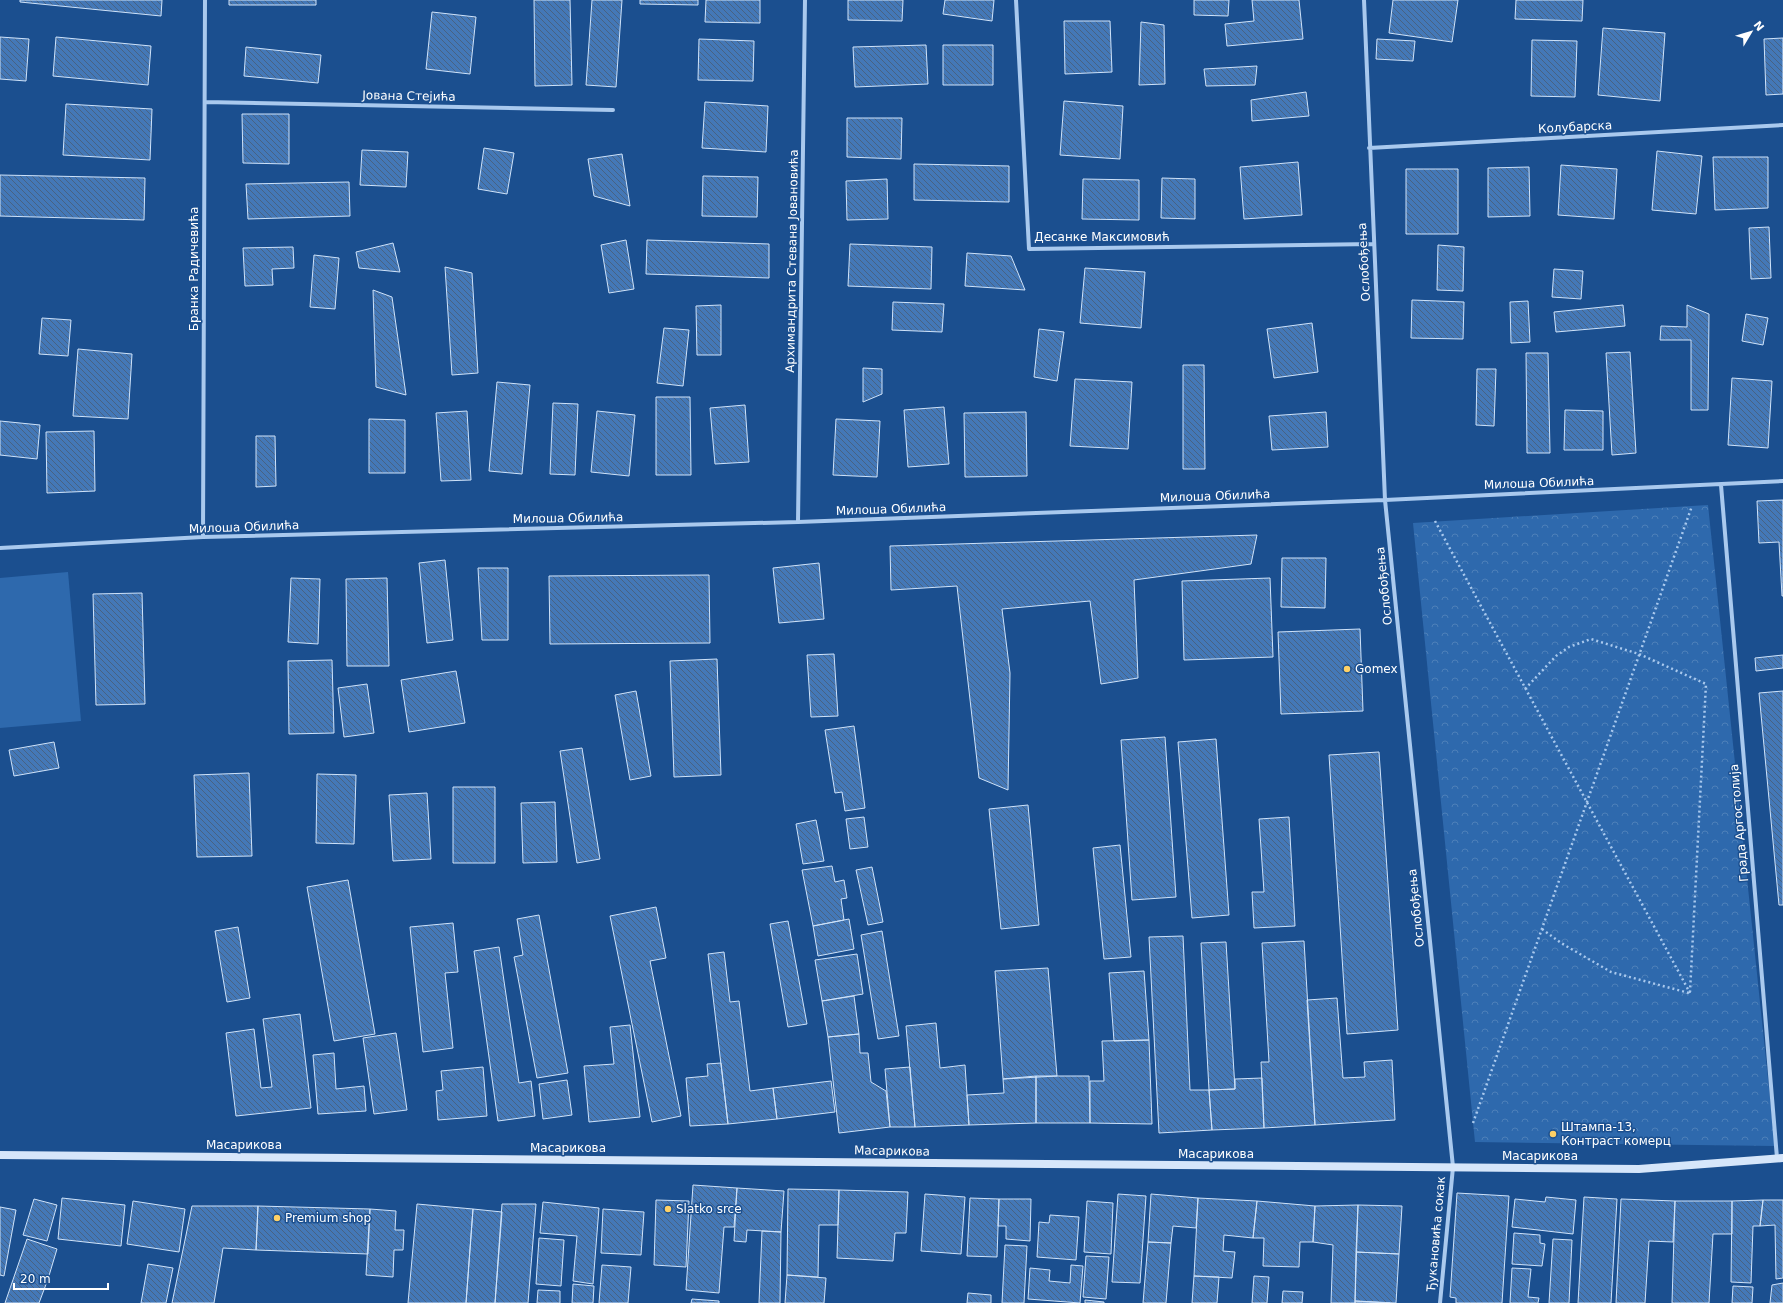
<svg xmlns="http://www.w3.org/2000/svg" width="1783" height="1303" viewBox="0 0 1783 1303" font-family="'DejaVu Sans',sans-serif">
	<defs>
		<pattern id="forest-crowns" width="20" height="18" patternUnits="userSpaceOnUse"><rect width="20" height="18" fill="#2e69ad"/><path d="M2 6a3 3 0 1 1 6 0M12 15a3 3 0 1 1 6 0" fill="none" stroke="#4d80b9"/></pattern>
		<pattern id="building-back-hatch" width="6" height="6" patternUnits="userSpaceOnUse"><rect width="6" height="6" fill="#4478b7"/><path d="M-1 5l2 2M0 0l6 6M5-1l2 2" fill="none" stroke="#486282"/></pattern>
	</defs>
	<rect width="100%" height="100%" fill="#1b4f8f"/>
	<path fill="#2e69ad" d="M 68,572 L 81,721 L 0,728 L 0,578 Z"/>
	<path fill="url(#forest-crowns)" d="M 1708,505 L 1775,1146 L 1475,1142 L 1413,523 Z"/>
	<path fill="url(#building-back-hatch)" stroke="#cfe3fa" d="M 20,0 L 162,0 L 161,16 L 20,2 Z
		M 229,0 L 316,0 L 316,5 L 229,5 Z
		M 534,0 L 570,0 L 572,85 L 535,86 Z
		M 622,0 L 616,87 L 586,85 L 592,0 Z
		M 640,0 L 698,0 L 698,5 L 640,4 Z
		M 706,0 L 760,0 L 760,23 L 705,22 Z
		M 848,0 L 903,0 L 902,21 L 848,20 Z
		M 945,0 L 994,0 L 992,21 L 943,14 Z
		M 1194,0 L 1229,0 L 1228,16 L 1194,15 Z
		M 1252,0 L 1299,0 L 1303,39 L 1227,46 L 1225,24 L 1254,21 Z
		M 1393,0 L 1458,0 L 1452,42 L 1389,33 Z
		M 1516,0 L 1583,0 L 1582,21 L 1515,19 Z
		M 432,12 L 476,17 L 470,74 L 426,69 Z
		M 1064,21 L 1110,21 L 1112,72 L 1065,74 Z
		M 1141,22 L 1164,25 L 1165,84 L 1139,85 Z
		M 1603,28 L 1665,33 L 1660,101 L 1598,95 Z
		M 0,37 L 29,39 L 26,81 L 0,79 Z
		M 56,37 L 151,46 L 148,85 L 53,76 Z
		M 1783,38 L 1783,94 L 1766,95 L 1764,39 Z
		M 699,39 L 754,41 L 753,81 L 698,80 Z
		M 1377,39 L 1415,41 L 1413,61 L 1376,59 Z
		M 1532,40 L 1577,41 L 1575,97 L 1531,96 Z
		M 926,45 L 928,84 L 855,87 L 853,47 Z
		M 943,45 L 993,45 L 993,85 L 943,85 Z
		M 246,47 L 321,55 L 318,83 L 244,76 Z
		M 1257,66 L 1255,85 L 1206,86 L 1204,69 Z
		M 1306,92 L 1309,116 L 1252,121 L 1251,100 Z
		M 1064,101 L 1123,106 L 1120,159 L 1060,155 Z
		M 705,102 L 768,106 L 766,152 L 702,148 Z
		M 66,104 L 152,109 L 150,160 L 63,155 Z
		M 242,114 L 289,114 L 289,164 L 243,163 Z
		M 847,118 L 902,118 L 901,159 L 847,157 Z
		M 484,148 L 514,153 L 507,194 L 478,189 Z
		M 362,150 L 408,152 L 406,187 L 360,185 Z
		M 1657,151 L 1702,156 L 1696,214 L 1652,210 Z
		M 622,154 L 630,206 L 594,196 L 588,159 Z
		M 1713,157 L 1768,157 L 1768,208 L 1715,210 Z
		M 1298,162 L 1302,215 L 1244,219 L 1240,167 Z
		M 914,164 L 1009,166 L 1009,202 L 914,200 Z
		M 1561,165 L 1617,169 L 1614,219 L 1558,215 Z
		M 1529,167 L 1530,216 L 1488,217 L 1488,168 Z
		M 1406,169 L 1458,169 L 1458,234 L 1406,234 Z
		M 0,175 L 145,178 L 144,220 L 0,216 Z
		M 703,176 L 758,177 L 757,217 L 702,216 Z
		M 1162,178 L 1195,179 L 1195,219 L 1161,218 Z
		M 887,179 L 888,219 L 847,220 L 846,181 Z
		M 1083,179 L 1139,180 L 1139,220 L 1082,219 Z
		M 349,182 L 350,216 L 248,219 L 246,184 Z
		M 1769,227 L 1771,278 L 1751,279 L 1749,228 Z
		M 626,240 L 634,289 L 609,293 L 601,245 Z
		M 647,240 L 769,244 L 769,278 L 646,274 Z
		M 393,243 L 400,272 L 359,268 L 356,252 Z
		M 850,244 L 932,247 L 931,289 L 848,286 Z
		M 1438,245 L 1464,247 L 1463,291 L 1437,290 Z
		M 293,247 L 294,268 L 272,269 L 273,285 L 245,286 L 243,248 Z
		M 967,253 L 1011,256 L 1025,290 L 965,286 Z
		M 314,255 L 339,258 L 335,309 L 310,307 Z
		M 445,267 L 472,273 L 478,373 L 452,375 Z
		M 1085,268 L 1145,272 L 1141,328 L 1080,323 Z
		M 1554,269 L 1583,271 L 1581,299 L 1552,297 Z
		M 373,290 L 392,297 L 406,395 L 376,387 Z
		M 1412,300 L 1464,302 L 1463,339 L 1411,338 Z
		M 1528,301 L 1530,342 L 1511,343 L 1510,302 Z
		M 893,302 L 944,304 L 942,332 L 892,330 Z
		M 721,305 L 721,355 L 697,355 L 696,306 Z
		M 1623,305 L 1625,326 L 1556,332 L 1554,312 Z
		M 1687,305 L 1709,314 L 1708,410 L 1691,410 L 1691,340 L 1660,340 L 1661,326 L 1687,327 Z
		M 1746,314 L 1768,318 L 1763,345 L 1742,341 Z
		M 42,318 L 71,320 L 68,356 L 39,354 Z
		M 1312,323 L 1318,372 L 1274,378 L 1267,329 Z
		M 664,328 L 689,330 L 683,386 L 657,383 Z
		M 1039,329 L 1064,332 L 1057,381 L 1034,377 Z
		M 78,349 L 132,354 L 128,419 L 73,416 Z
		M 1630,352 L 1636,453 L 1612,455 L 1606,353 Z
		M 1526,353 L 1548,353 L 1550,453 L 1527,453 Z
		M 1183,365 L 1204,365 L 1205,469 L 1183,469 Z
		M 863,368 L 882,369 L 882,394 L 863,402 Z
		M 1477,369 L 1496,369 L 1494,426 L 1476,425 Z
		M 1732,378 L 1772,381 L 1768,448 L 1728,445 Z
		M 1075,379 L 1132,382 L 1128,449 L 1070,446 Z
		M 497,382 L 530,385 L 522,474 L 489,471 Z
		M 656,397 L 690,397 L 691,475 L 656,475 Z
		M 553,403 L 578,404 L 575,475 L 550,474 Z
		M 745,405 L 749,462 L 715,464 L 710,408 Z
		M 944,407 L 949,464 L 908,467 L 904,410 Z
		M 1565,410 L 1603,411 L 1603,450 L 1564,450 Z
		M 467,411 L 471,480 L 441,481 L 436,413 Z
		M 597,411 L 635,415 L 629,476 L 591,472 Z
		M 1026,412 L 1027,476 L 965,477 L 964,413 Z
		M 1326,412 L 1328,447 L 1272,450 L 1269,416 Z
		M 369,419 L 405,420 L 405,473 L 369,473 Z
		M 836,419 L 880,421 L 877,477 L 833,475 Z
		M 0,421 L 40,425 L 37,459 L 0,455 Z
		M 94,431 L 95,491 L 47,493 L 46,432 Z
		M 256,436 L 275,436 L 276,486 L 256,487 Z
		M 1783,500 L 1783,596 L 1782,596 L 1779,542 L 1759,543 L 1757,501 Z
		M 1257,535 L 1251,564 L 1134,580 L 1138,678 L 1101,684 L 1090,601 L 1002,609 L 1010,673 L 1008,790 L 979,778 L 957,586 L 891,590 L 890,546 Z
		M 1282,558 L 1326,558 L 1325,608 L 1281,607 Z
		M 445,560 L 453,640 L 427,643 L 419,563 Z
		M 819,563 L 824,619 L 779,623 L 773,568 Z
		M 478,568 L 508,568 L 508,640 L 482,640 Z
		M 709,575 L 710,643 L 550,644 L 549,576 Z
		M 291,578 L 320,579 L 318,644 L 288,642 Z
		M 387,578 L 389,666 L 347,666 L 346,579 Z
		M 1270,578 L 1273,657 L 1184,660 L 1182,581 Z
		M 142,593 L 145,704 L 96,705 L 93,594 Z
		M 1360,629 L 1363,711 L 1281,714 L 1278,632 Z
		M 834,654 L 838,716 L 811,717 L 807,655 Z
		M 1783,655 L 1783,668 L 1756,671 L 1755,658 Z
		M 717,659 L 721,775 L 674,777 L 670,661 Z
		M 332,660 L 334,733 L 289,734 L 288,661 Z
		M 456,671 L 465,723 L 409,732 L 401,680 Z
		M 367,684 L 374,733 L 344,737 L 338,688 Z
		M 636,691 L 651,776 L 630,780 L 615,695 Z
		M 1783,691 L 1783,905 L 1779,905 L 1759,693 Z
		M 854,726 L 865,808 L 845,811 L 842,792 L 835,793 L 825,730 Z
		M 1165,737 L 1176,897 L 1132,900 L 1121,740 Z
		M 1216,739 L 1229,915 L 1192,918 L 1178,742 Z
		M 54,742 L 59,768 L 14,776 L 9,750 Z
		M 582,748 L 600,859 L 577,863 L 560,751 Z
		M 1379,752 L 1398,1030 L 1347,1034 L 1329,755 Z
		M 249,773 L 252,856 L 197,857 L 194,775 Z
		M 317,774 L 356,775 L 354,844 L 316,843 Z
		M 453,787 L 495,787 L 495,863 L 453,863 Z
		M 427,793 L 431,859 L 393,861 L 389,795 Z
		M 555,802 L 557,862 L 523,863 L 521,803 Z
		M 1028,805 L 1039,925 L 1001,929 L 989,809 Z
		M 864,817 L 868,847 L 850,849 L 846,819 Z
		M 1289,817 L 1295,926 L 1254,928 L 1252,892 L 1264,892 L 1259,819 Z
		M 816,820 L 824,861 L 803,864 L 796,824 Z
		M 1120,845 L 1131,957 L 1104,959 L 1093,848 Z
		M 832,866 L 835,882 L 844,880 L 847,898 L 841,899 L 844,920 L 813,926 L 802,870 Z
		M 872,867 L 883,922 L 868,925 L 856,870 Z
		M 348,880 L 375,1034 L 334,1041 L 307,887 Z
		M 656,907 L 666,958 L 650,961 L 681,1116 L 652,1122 L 610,916 Z
		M 539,915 L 568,1073 L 537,1078 L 514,957 L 523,955 L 517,919 Z
		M 849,919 L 854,949 L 818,956 L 813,926 Z
		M 788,921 L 807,1024 L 788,1027 L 770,924 Z
		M 453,923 L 458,972 L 445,973 L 453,1048 L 423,1052 L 410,927 Z
		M 238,927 L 250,998 L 227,1002 L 215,931 Z
		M 882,931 L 899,1036 L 878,1039 L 861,935 Z
		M 1183,936 L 1190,1090 L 1209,1090 L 1212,1130 L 1159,1133 L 1149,937 Z
		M 1304,941 L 1315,1125 L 1264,1128 L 1261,1062 L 1269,1062 L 1262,943 Z
		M 1226,942 L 1235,1089 L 1209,1090 L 1201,943 Z
		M 499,947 L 519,1083 L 531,1081 L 535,1116 L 498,1121 L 474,951 Z
		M 724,952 L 730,1002 L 739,1001 L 750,1091 L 773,1088 L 777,1119 L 728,1124 L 708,954 Z
		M 857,954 L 863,994 L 822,1001 L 815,960 Z
		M 1048,968 L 1057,1076 L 1003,1079 L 995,971 Z
		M 1144,971 L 1149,1040 L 1114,1041 L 1109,973 Z
		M 854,996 L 859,1034 L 828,1037 L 822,1001 Z
		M 1337,998 L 1343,1078 L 1365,1077 L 1364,1062 L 1392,1060 L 1395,1120 L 1315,1125 L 1307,1000 Z
		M 300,1014 L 311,1108 L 236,1116 L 226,1033 L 254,1029 L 261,1088 L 272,1087 L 263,1019 Z
		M 936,1023 L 940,1068 L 965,1065 L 969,1125 L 915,1127 L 906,1026 Z
		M 630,1025 L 640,1117 L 589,1122 L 584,1066 L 614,1064 L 610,1027 Z
		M 396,1033 L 407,1110 L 374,1114 L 363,1038 Z
		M 859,1034 L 860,1053 L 868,1053 L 871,1082 L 886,1091 L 890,1127 L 839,1133 L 828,1037 Z
		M 1149,1040 L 1152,1124 L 1090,1123 L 1090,1081 L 1104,1081 L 1102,1041 Z
		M 334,1053 L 336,1089 L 364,1086 L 366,1111 L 318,1114 L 313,1055 Z
		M 721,1063 L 728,1124 L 690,1126 L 686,1078 L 708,1076 L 707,1064 Z
		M 483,1067 L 487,1116 L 438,1120 L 436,1091 L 443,1090 L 441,1071 Z
		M 910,1067 L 915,1127 L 890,1127 L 885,1069 Z
		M 1036,1076 L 1036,1123 L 969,1125 L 967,1095 L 1004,1093 L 1003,1079 Z
		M 1036,1076 L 1089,1076 L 1090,1123 L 1036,1123 Z
		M 1262,1078 L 1264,1128 L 1212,1130 L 1209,1090 L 1235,1089 L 1235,1079 Z
		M 567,1080 L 572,1115 L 543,1119 L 539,1084 Z
		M 831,1081 L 835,1112 L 777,1119 L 773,1088 Z
		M 693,1185 L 737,1188 L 734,1227 L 724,1227 L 719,1293 L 686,1290 Z
		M 737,1188 L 784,1191 L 781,1232 L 747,1230 L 746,1242 L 734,1241 Z
		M 788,1189 L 839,1190 L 838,1225 L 819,1225 L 818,1277 L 787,1275 Z
		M 839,1190 L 908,1192 L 906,1233 L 895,1233 L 893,1261 L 837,1258 Z
		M 1457,1193 L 1509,1196 L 1502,1303 L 1456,1303 L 1456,1298 L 1450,1297 Z
		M 925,1194 L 965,1197 L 961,1254 L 921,1251 Z
		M 1118,1194 L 1146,1196 L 1140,1283 L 1112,1282 Z
		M 1151,1194 L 1198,1198 L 1196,1228 L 1173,1226 L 1171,1243 L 1148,1242 Z
		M 1546,1197 L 1576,1200 L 1573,1234 L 1512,1227 L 1515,1199 L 1545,1202 Z
		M 1584,1197 L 1617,1199 L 1611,1303 L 1578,1303 Z
		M 62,1198 L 125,1205 L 121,1246 L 58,1239 Z
		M 970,1198 L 999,1199 L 997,1257 L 967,1256 Z
		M 1198,1198 L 1257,1201 L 1253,1238 L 1224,1235 L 1223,1251 L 1235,1252 L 1232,1278 L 1194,1276 Z
		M 34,1199 L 57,1205 L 47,1241 L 23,1235 Z
		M 999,1199 L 1031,1199 L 1030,1241 L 1006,1239 L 1006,1226 L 998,1226 Z
		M 1621,1199 L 1675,1201 L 1673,1242 L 1649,1241 L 1645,1303 L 1616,1303 Z
		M 656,1200 L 689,1201 L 686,1267 L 654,1265 Z
		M 1763,1200 L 1783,1200 L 1783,1278 L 1776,1279 L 1775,1225 L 1760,1226 Z
		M 1763,1200 L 1760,1226 L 1753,1226 L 1751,1283 L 1731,1282 L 1732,1201 Z
		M 133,1201 L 185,1209 L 179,1252 L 127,1244 Z
		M 1087,1201 L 1113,1203 L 1111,1254 L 1084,1252 Z
		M 1257,1201 L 1315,1206 L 1313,1242 L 1300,1242 L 1299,1267 L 1263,1266 L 1264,1238 L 1253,1238 Z
		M 1675,1201 L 1732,1201 L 1732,1234 L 1713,1234 L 1709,1303 L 1672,1303 Z
		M 543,1202 L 599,1208 L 593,1284 L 573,1281 L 577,1236 L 540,1233 Z
		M 417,1204 L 473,1209 L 466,1303 L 408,1303 Z
		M 502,1204 L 536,1204 L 528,1303 L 495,1303 Z
		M 1358,1205 L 1402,1206 L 1399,1254 L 1356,1252 Z
		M 1358,1205 L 1355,1303 L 1331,1303 L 1333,1245 L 1313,1242 L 1315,1206 Z
		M 192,1206 L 258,1206 L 256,1250 L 223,1248 L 214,1303 L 172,1303 Z
		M 258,1206 L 370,1209 L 368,1254 L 256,1250 Z
		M 0,1207 L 16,1210 L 4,1276 L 0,1275 Z
		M 370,1209 L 396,1211 L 395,1230 L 404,1230 L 403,1250 L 394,1250 L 393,1277 L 366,1275 Z
		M 473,1209 L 502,1212 L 495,1303 L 466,1303 Z
		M 603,1209 L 644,1212 L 641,1255 L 601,1253 Z
		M 1050,1215 L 1079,1217 L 1076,1260 L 1037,1257 L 1039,1222 L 1049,1223 Z
		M 762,1231 L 781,1232 L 780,1303 L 759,1303 Z
		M 1514,1233 L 1540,1235 L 1540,1243 L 1545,1244 L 1542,1266 L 1512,1264 Z
		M 539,1238 L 564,1240 L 561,1286 L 536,1284 Z
		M 27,1239 L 57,1249 L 48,1279 L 39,1303 L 5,1303 Z
		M 1553,1239 L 1572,1240 L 1569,1303 L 1549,1303 Z
		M 1148,1242 L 1171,1243 L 1166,1303 L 1143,1303 Z
		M 1005,1245 L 1027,1246 L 1024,1303 L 1002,1303 Z
		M 1356,1252 L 1399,1254 L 1396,1303 L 1355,1301 Z
		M 1086,1256 L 1109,1257 L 1106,1299 L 1083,1297 Z
		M 148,1264 L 173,1268 L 166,1303 L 141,1303 Z
		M 602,1265 L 631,1267 L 628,1303 L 599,1303 Z
		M 1071,1265 L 1083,1266 L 1080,1303 L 1028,1299 L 1030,1268 L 1050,1270 L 1049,1281 L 1070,1283 Z
		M 1512,1268 L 1531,1269 L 1528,1297 L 1539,1298 L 1538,1303 L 1510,1303 Z
		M 787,1275 L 826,1278 L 824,1303 L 785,1303 Z
		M 1194,1276 L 1219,1277 L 1217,1303 L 1192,1303 Z
		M 1254,1276 L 1269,1277 L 1267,1303 L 1252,1303 Z
		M 1783,1283 L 1783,1303 L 1770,1303 L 1772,1285 Z
		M 573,1284 L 594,1286 L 593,1303 L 572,1303 Z
		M 1733,1286 L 1753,1287 L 1752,1303 L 1732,1303 Z
		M 538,1290 L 560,1291 L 560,1303 L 537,1303 Z
		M 1283,1291 L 1303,1292 L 1302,1303 L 1282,1303 Z
		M 968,1293 L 991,1295 L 991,1303 L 967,1303 Z
		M 692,1299 L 719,1301 L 719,1303 L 691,1303 Z
		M 1085,1300 L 1104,1302 L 1104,1303 L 1085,1303 Z
		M 1355,1301 L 1390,1303 L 1355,1303 Z"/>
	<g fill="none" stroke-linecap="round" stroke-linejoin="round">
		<path stroke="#a9c9ee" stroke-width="2.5" stroke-dasharray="2 3" stroke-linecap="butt" d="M 1435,521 L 1690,993
			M 1525,689 L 1556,656 L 1569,647 L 1591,639 L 1639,654 L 1706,684 L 1690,992
			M 1542,929 L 1561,943 L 1611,972 L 1689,993
			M 1473,1123 L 1692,506"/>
		<path stroke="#a9c9ee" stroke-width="4" d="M 1016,0 L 1029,249 L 1373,244
			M 1364,0 L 1385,500 L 1453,1167 L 1440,1303
			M 205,102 L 613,110
			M 1369,148 L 1783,125
			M 1721,485 L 1777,1158
			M 798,522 L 805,0
			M 203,537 L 205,0
			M 0,548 L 203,537 L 798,522 L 1385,500 L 1783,481"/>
		<path stroke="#d6e6fa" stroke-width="8" d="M 0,1155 L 1639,1169 L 1783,1158"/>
	</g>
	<g fill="#ffd166" stroke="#1b4f8f" stroke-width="1.5">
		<circle cx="1347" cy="669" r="4"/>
		<circle cx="1553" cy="1134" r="4"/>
		<circle cx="668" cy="1209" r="4"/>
		<circle cx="277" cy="1218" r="4"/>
	</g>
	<g text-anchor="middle" stroke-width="3" stroke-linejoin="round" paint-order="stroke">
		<g font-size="12" fill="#fff" stroke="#1b4f8f">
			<text transform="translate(409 96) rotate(1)" y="4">Јована Стејића</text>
			<text transform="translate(1575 127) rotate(-3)" y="4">Колубарска</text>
			<text x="1102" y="241">Десанке Максимовић</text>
			<text transform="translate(792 261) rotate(-89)" y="4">Архимандрита Стевана Јовановића</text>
			<text transform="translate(1364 262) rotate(-93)" y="4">Ослобођења</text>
			<text transform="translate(194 269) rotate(-90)" y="4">Бранка Радичевића</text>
			<text transform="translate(1539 483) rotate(-2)" y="4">Милоша Обилића</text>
			<text transform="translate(1215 496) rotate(-2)" y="4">Милоша Обилића</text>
			<text transform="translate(891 509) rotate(-2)" y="4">Милоша Обилића</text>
			<text transform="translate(568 518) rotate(-1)" y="4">Милоша Обилића</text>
			<text transform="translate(244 527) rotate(-2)" y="4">Милоша Обилића</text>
			<text transform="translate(1384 586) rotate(-96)" y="4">Ослобођења</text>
			<text transform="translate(1739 823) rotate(-95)" y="4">Града Аргостолија</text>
			<text transform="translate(1416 908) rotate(-96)" y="4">Ослобођења</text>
			<text x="244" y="1149">Масарикова</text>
			<text x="568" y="1152">Масарикова</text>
			<text transform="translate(892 1151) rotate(1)" y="4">Масарикова</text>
			<text x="1216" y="1158">Масарикова</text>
			<text x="1540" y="1160">Масарикова</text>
			<text transform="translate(1436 1234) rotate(-85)" y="4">Ђукановића сокак</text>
		</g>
		<g font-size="12" fill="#fff" stroke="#1b4f8f" text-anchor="start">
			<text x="1355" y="673">Gomex</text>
			<text x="1561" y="1131">Штампа-13,<tspan x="1561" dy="14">Контраст комерц</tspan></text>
			<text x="676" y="1213">Slatko srce</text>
			<text x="285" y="1222">Premium shop</text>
		</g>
	</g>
	<g transform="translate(1751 32) rotate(52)" stroke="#1b4f8f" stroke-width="3" paint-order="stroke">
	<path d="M0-3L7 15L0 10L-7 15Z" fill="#ffffff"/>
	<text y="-6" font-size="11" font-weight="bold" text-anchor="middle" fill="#ffffff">N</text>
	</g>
	<path d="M14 1283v6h94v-6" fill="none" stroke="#ffffff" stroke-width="2"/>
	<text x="20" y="1283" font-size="12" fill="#ffffff" stroke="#1b4f8f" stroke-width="3" paint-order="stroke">20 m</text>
</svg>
